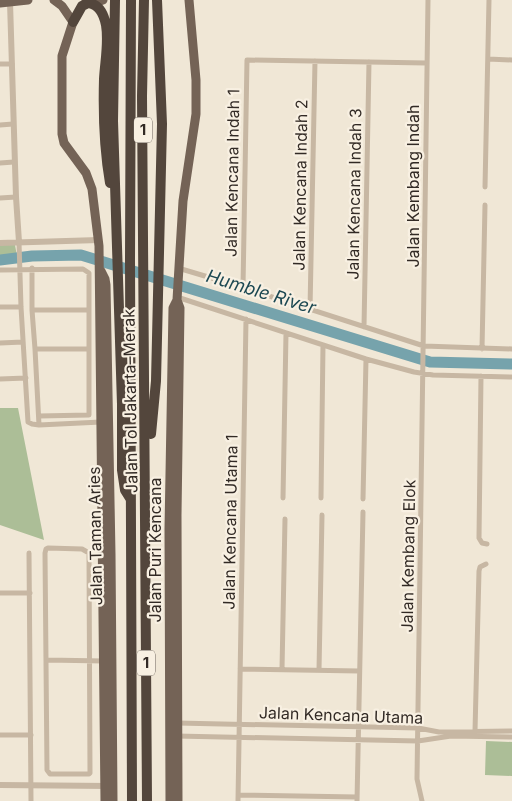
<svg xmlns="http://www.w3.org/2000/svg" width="512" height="801" viewBox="0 0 512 801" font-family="Inter,sans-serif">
	<rect width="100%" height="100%" fill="#f0e7d6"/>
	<path fill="#acbe97" d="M 0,245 L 15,245 L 17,256 L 0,258 Z
		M 0,408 L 18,408 L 44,540 L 0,525 Z
		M 486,741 L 512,742 L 512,776 L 485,775 Z"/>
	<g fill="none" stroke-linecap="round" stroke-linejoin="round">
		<path stroke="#76a3ac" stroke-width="11" d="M 0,260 L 32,256 L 81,255 L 430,362 L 512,364"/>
		<path stroke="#c7b7a3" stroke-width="5" d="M 488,59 L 512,60
			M 0,64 L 12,64
			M 0,125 L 13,124
			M 0,163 L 14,162
			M 485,187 L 489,0
			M 0,198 L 16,197
			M 19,242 L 21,307 L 28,422 L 32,424 L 39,425 L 101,422
			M 32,268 L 32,310
			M 178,268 L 235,285 L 424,346 L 512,349
			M 0,270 L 83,269 L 89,273 L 89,415 L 39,416
			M 243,287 L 247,60 L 426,63
			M 177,297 L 366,359 L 414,372 L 433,375 L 512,377
			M 0,307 L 21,307
			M 310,309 L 315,61
			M 364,327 L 369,62
			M 0,343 L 23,342
			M 35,349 L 32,310 L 89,310
			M 482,349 L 485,205
			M 481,376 L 479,538 L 482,543 L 487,544
			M 0,379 L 26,378
			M 39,425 L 35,349 L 89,349
			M 283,498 L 286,333
			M 321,498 L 323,345
			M 363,499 L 366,359
			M 48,548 L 82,549 L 89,553 L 90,773 L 89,774 L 50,774 L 47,770 L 45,553 L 46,549 Z
			M 29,553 L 31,801
			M 0,593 L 30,593
			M 47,660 L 104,661
			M 240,669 L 359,671
			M 282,669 L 285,519
			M 319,670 L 322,515
			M 177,723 L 418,728 L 439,732 L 512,731
			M 475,731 L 479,571 L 480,567 L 486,564
			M 0,735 L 31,735
			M 176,736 L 418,741 L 451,736 L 512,737
			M 238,795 L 357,797
			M 238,801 L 246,319
			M 357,801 L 363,512
			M 422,801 L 417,779 L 428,0"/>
		<path stroke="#c7b7a3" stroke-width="6" d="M 10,2 L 16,197 L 19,242
			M 0,243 L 99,240
			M 0,785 L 109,786"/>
		<path stroke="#746356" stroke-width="9" d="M 54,0 L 62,6 L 73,22 L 62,56 L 62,134 L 64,143 L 86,173 L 92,189 L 99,246 L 105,801
			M 86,0 L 100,1 L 103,0
			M 0,3 L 28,0
			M 101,271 L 105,279 L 106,285 L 111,554 L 113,801
			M 177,300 L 180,308 L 177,515 L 178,801
			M 170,801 L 169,529 L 173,308 L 177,300 L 183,201 L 196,114 L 196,80 L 189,0"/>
		<path stroke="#53463c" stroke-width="10" d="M 115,0 L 113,121 L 122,404 L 122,470 L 125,490 L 130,498
			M 131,0 L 130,260 L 132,801
			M 144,0 L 142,96 L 147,801
			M 73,22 L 82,6 L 88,3 C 99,4 104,15 106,25 C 109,43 105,61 104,79 C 103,114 104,148 110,183
			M 151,434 L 156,381 L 162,124 L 157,0"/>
	</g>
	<g text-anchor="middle" stroke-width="4.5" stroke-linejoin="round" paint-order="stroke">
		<g fill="#f8f0e2" stroke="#6d655e" stroke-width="1">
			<rect x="134" y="117.5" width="18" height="25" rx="4"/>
			<rect x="137" y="650.5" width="18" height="25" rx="4"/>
		</g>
		<g font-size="15" font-weight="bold" fill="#322a25">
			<text x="143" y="135">1</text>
			<text x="146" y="668">1</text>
		</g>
		<g font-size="16" fill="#322a25" stroke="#f8f0e2">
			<text transform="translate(232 173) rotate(-89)" y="6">Jalan Kencana Indah 1</text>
			<text transform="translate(300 185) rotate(-89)" y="6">Jalan Kencana Indah 2</text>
			<text transform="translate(413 186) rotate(-90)" y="6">Jalan Kembang Indah</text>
			<text transform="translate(354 194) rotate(-89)" y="6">Jalan Kencana Indah 3</text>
			<text transform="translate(130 401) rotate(-91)" y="6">Jalan Tol Jakarta–Merak</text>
			<text transform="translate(230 522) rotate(-89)" y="6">Jalan Kencana Utama 1</text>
			<text transform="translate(95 536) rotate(-91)" y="6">Jalan Taman Aries</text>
			<text transform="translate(155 550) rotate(-90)" y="6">Jalan Puri Kencana</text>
			<text transform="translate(408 556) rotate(-89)" y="6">Jalan Kembang Elok</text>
			<text transform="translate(341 715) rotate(2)" y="6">Jalan Kencana Utama</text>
		</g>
		<g font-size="18" font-style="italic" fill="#1c4852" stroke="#f8f0e2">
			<text transform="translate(261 292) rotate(17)" y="6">Humble River</text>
		</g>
	</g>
</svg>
